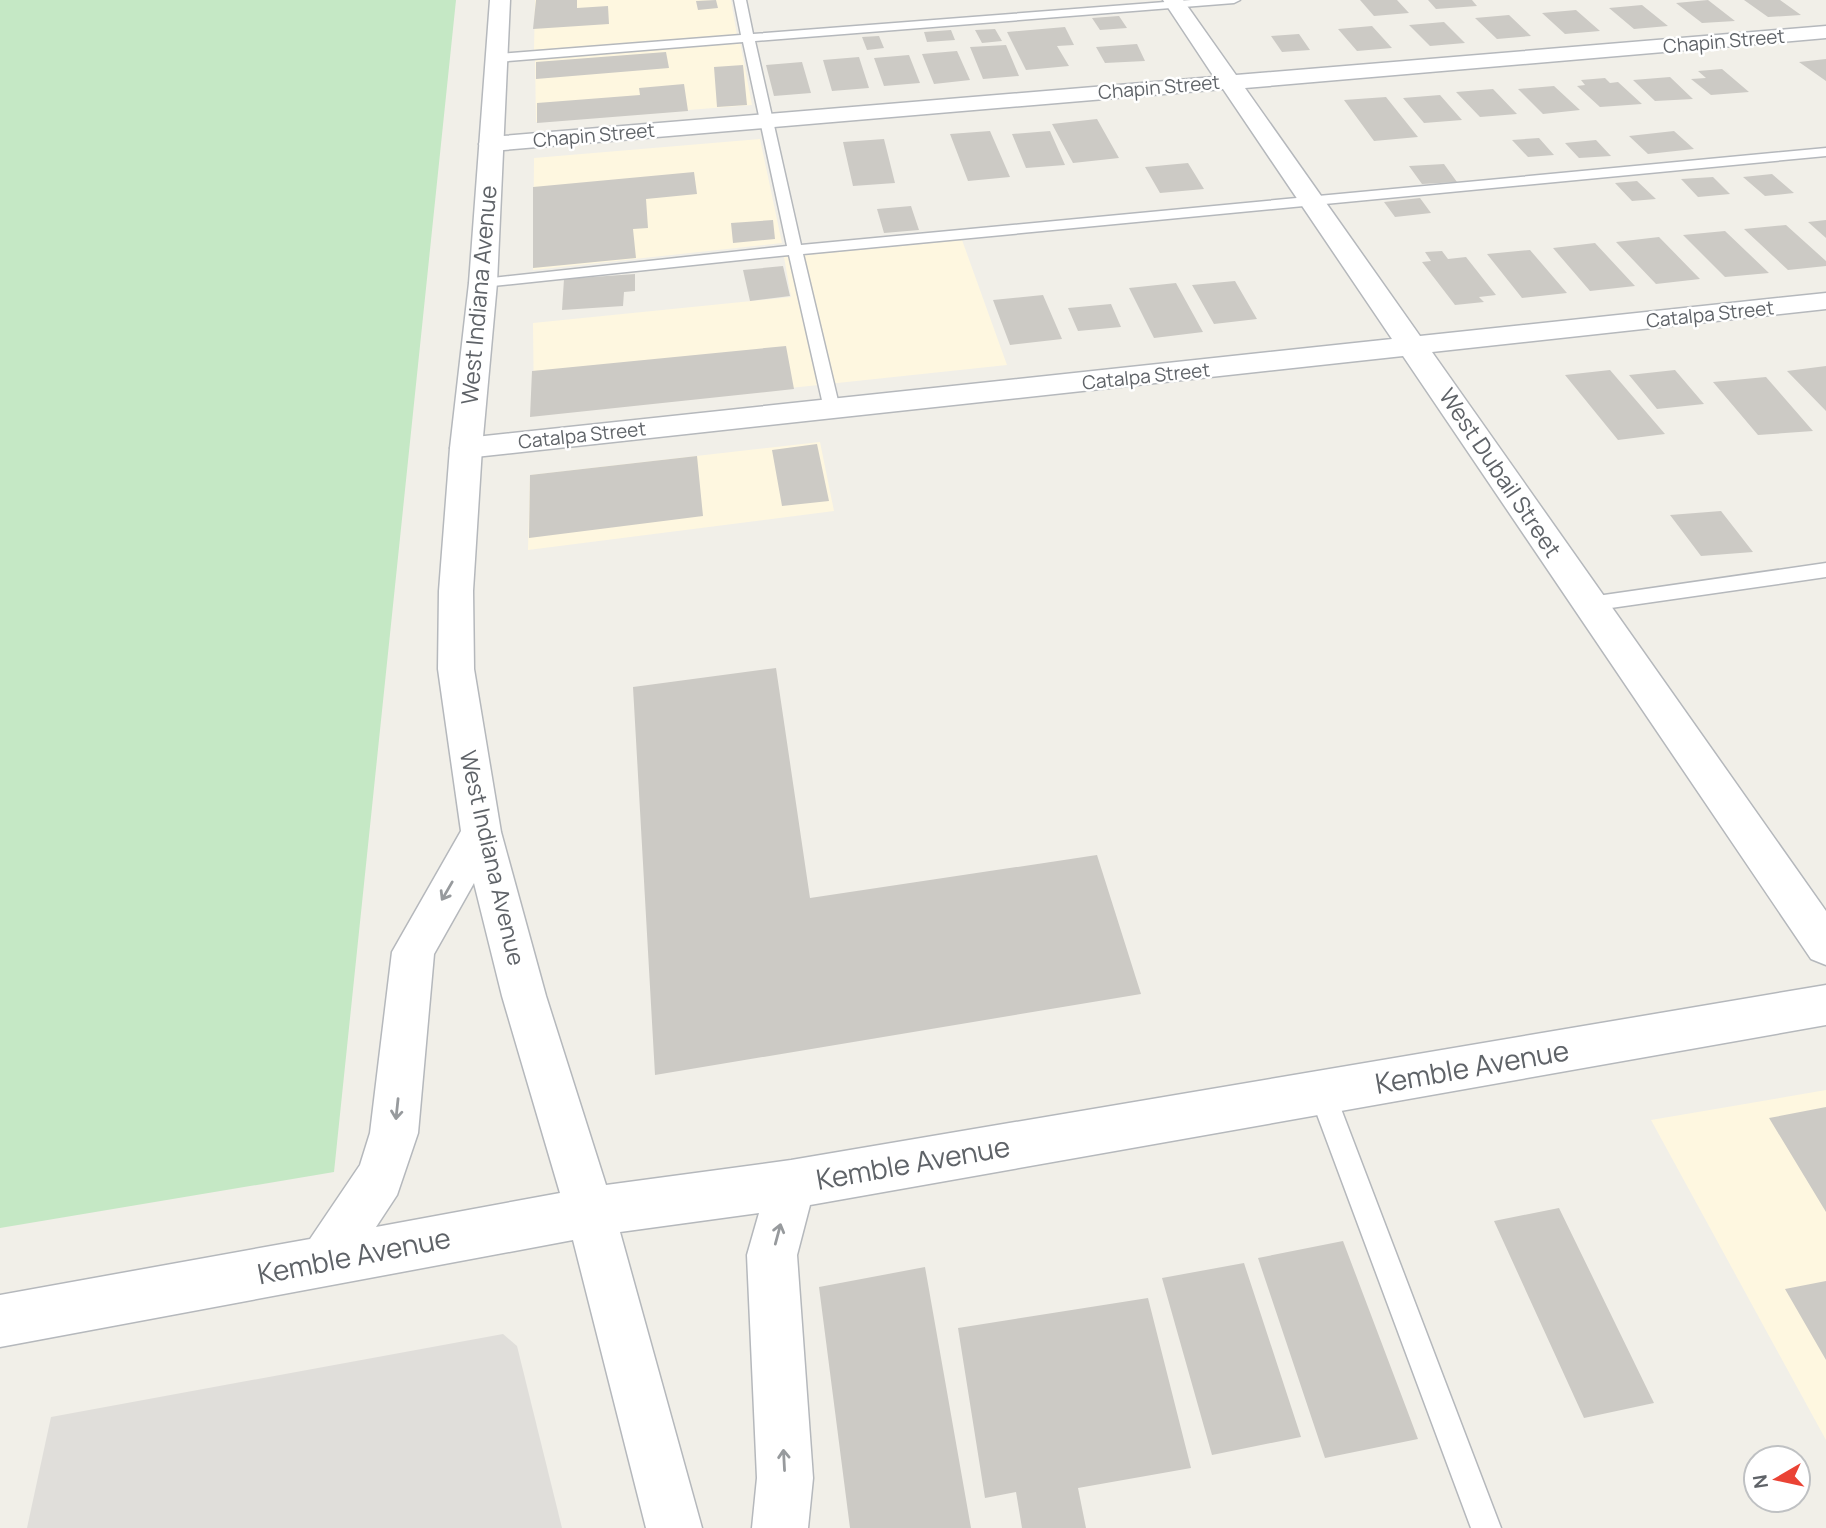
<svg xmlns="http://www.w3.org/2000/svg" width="1826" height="1528" viewBox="0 0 1826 1528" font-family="Manrope,sans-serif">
	<rect width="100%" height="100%" fill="#f1efe8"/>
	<path fill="#fef7e0" d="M 535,0 L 731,0 L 737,35 L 534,50 Z
		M 740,42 L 752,105 L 536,122 L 535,59 Z
		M 760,139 L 782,243 L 533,270 L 534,158 Z
		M 962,240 L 1007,365 L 534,415 L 533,323 L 791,297 L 784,257 Z
		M 820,442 L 834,511 L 528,550 L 530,475 Z
		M 1826,1090 L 1826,1440 L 1651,1120 Z"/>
	<path fill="#e0deda" d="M 503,1334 L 517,1346 L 562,1528 L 27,1528 L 51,1417 Z"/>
	<path fill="#c5e8c5" d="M 0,0 L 456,0 L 334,1172 L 0,1228 Z"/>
	<path fill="#cccac5" d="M 536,0 L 577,0 L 577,8 L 608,6 L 609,24 L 533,29 Z
		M 716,0 L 718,8 L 698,10 L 696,1 Z
		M 1360,0 L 1397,0 L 1409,13 L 1374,16 Z
		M 1428,0 L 1472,0 L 1477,6 L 1436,9 Z
		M 1708,0 L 1735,21 L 1702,23 L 1676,3 Z
		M 1744,0 L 1780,0 L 1801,15 L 1768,17 Z
		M 1642,5 L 1668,26 L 1634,29 L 1609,8 Z
		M 1576,10 L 1600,31 L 1565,34 L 1542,13 Z
		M 1509,15 L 1531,36 L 1497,39 L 1475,18 Z
		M 1119,16 L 1127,28 L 1100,30 L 1092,18 Z
		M 1444,22 L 1465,43 L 1430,46 L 1409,25 Z
		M 1372,26 L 1392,48 L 1357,51 L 1338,29 Z
		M 1065,27 L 1074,45 L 1057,46 L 1069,66 L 1026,70 L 1007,32 Z
		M 995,29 L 1002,41 L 982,43 L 975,30 Z
		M 951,30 L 955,40 L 927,42 L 924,32 Z
		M 1299,34 L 1310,50 L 1282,52 L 1271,36 Z
		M 879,36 L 884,48 L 867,50 L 862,37 Z
		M 1137,44 L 1145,61 L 1105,63 L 1096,47 Z
		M 1006,45 L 1019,76 L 983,79 L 970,47 Z
		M 957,51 L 970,80 L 934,84 L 922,54 Z
		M 666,52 L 669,68 L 536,79 L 536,62 Z
		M 909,55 L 920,83 L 884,86 L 874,58 Z
		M 859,57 L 869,88 L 832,91 L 823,60 Z
		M 1826,59 L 1826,81 L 1799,62 Z
		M 802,62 L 811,93 L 774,96 L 766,65 Z
		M 743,65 L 747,105 L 717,107 L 714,67 Z
		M 1722,69 L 1749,92 L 1711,95 L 1691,79 L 1706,78 L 1698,71 Z
		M 1670,77 L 1693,99 L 1655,101 L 1633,80 Z
		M 1605,78 L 1610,83 L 1618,82 L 1642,104 L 1600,107 L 1577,86 L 1585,85 L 1581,80 Z
		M 684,84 L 688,111 L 537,123 L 537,103 L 640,95 L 639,88 Z
		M 1554,86 L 1580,110 L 1543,114 L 1518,89 Z
		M 1493,89 L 1517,114 L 1480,117 L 1456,92 Z
		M 1440,95 L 1462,120 L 1424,123 L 1403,98 Z
		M 1386,97 L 1418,137 L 1374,141 L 1344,100 Z
		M 1097,119 L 1119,158 L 1073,163 L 1052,124 Z
		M 990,131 L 1010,177 L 968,181 L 950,134 Z
		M 1050,131 L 1065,165 L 1026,168 L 1012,134 Z
		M 1674,131 L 1694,149 L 1648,154 L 1629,136 Z
		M 1539,138 L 1554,155 L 1528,157 L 1512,140 Z
		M 884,139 L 895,183 L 853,186 L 843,142 Z
		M 1596,140 L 1611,156 L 1579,158 L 1565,143 Z
		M 1188,163 L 1204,189 L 1160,193 L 1145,167 Z
		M 1444,164 L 1457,182 L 1422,184 L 1409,166 Z
		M 694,172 L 697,194 L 646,199 L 648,228 L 633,229 L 636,258 L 533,268 L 533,187 Z
		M 1772,174 L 1794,193 L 1765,196 L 1743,177 Z
		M 1713,177 L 1730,194 L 1698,197 L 1681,179 Z
		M 1637,181 L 1656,199 L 1632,201 L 1615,183 Z
		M 1420,198 L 1431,213 L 1395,217 L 1384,202 Z
		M 911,206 L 919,230 L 884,233 L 877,209 Z
		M 773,220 L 775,239 L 733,243 L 731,223 Z
		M 1826,220 L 1826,238 L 1808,222 Z
		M 1786,225 L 1826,261 L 1826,266 L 1788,270 L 1744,229 Z
		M 1725,231 L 1769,273 L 1725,277 L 1683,235 Z
		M 1659,237 L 1700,279 L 1656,284 L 1616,242 Z
		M 1595,243 L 1635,286 L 1590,291 L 1553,248 Z
		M 1530,250 L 1567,293 L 1522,298 L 1487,254 Z
		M 1442,251 L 1448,259 L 1466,257 L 1496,295 L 1479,297 L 1484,302 L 1455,305 L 1422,262 L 1431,261 L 1425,252 Z
		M 783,266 L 790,296 L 750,301 L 743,270 Z
		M 635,274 L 635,291 L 624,292 L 623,306 L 562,310 L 564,279 Z
		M 1235,281 L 1257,319 L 1214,324 L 1192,285 Z
		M 1176,283 L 1203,332 L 1154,338 L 1129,288 Z
		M 1043,295 L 1062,339 L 1010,345 L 993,300 Z
		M 1111,304 L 1121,327 L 1078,331 L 1068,308 Z
		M 786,346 L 794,389 L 530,417 L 532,371 Z
		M 1826,366 L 1826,411 L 1787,371 Z
		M 1610,370 L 1665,434 L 1618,440 L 1565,375 Z
		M 1675,370 L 1704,404 L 1657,409 L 1629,375 Z
		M 1766,377 L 1813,431 L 1758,435 L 1713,382 Z
		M 817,444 L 829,501 L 782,506 L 772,450 Z
		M 697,456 L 703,516 L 529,538 L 530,475 Z
		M 1721,511 L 1753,552 L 1701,556 L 1670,515 Z
		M 776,668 L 810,898 L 1097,855 L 1141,994 L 655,1075 L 633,687 Z
		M 1826,1107 L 1826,1212 L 1769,1118 Z
		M 1559,1208 L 1654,1403 L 1584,1418 L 1494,1221 Z
		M 1343,1241 L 1418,1439 L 1325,1458 L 1258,1258 Z
		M 1244,1263 L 1301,1437 L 1212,1455 L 1162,1278 Z
		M 925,1267 L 971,1528 L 850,1528 L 819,1287 Z
		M 1826,1281 L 1826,1360 L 1785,1289 Z
		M 1148,1298 L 1191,1468 L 1078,1488 L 1086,1528 L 1022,1528 L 1016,1492 L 985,1498 L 958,1328 Z"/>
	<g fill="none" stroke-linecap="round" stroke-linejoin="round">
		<g stroke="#b5b8bc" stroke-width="3">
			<path id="service" d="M 734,0 L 746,0 L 753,34 L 1191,0 L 1240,0 L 1234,3 L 755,41 L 801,245 L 1826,148 L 1826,156 L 803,254 L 840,409 L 832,414 L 824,409 L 789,255 L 483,287 L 476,283 L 483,279 L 787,246 L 743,42 L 497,62 L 491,58 L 497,54 L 741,35 Z
				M 1826,563 L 1826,577 L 1590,611 L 1583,609 L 1581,604 L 1583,599 L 1590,597 Z
				M 1322,1081 L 1331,1084 L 1335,1093 L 1501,1528 L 1471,1528 L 1309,1093 L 1313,1084 Z"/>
		</g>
		<g stroke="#b5b8bc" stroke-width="3">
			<path id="minor" d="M 1163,0 L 1183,0 L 1236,75 L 1826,26 L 1826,38 L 1245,88 L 1420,336 L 1826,293 L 1826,309 L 1432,352 L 1826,911 L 1826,965 L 1811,959 L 1403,356 L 466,458 L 455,455 L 450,448 L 455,441 L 466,438 L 1392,339 L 1223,89 L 491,151 L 482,149 L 479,144 L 482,139 L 491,137 L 1214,77 Z"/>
		</g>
		<g stroke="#b5b8bc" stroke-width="3">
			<path id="tertiary" d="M 490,0 L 510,0 L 497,283 L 482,448 L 473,591 L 474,669 L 501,832 L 546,996 L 606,1185 L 791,1160 L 1826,985 L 1826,1025 L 810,1205 L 797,1255 L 813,1478 L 808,1528 L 752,1528 L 757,1478 L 747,1255 L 759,1213 L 620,1232 L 702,1528 L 646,1528 L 573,1240 L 0,1347 L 0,1295 L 310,1239 L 360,1165 L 370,1133 L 392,952 L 461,831 L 438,669 L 439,591 L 450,448 L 469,283 ZM 474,883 L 502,996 L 560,1193 L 376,1227 L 397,1195 L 418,1133 L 434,954 Z"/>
		</g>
		<use href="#service" fill="#fff" fill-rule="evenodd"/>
		<use href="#minor" fill="#fff" fill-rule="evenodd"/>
		<use href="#tertiary" fill="#fff" fill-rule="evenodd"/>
	</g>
	<defs><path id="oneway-shaft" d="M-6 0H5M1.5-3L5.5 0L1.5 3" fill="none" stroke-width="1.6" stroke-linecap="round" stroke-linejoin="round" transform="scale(1.75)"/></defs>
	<g stroke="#979a9d">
		<use href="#oneway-shaft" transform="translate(447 891) rotate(120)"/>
		<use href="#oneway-shaft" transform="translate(397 1109) rotate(96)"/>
		<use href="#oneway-shaft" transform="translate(778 1234) rotate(-75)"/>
		<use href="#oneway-shaft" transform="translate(784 1460) rotate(-93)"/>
	</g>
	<g text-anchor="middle" stroke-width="5" stroke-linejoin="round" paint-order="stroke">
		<g font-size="19" fill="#5f6368" stroke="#fff">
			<text transform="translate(1724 41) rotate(-5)" y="7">Chapin Street</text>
			<text transform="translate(1159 87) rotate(-5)" y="7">Chapin Street</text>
			<text transform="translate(594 135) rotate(-5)" y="7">Chapin Street</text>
			<text transform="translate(1710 314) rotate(-6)" y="7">Catalpa Street</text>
			<text transform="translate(1146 376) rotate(-6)" y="7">Catalpa Street</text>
			<text transform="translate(582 435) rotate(-6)" y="7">Catalpa Street</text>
		</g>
		<g font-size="23" fill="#5f6368" stroke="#fff">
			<text transform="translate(479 295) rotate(-85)" y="8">West Indiana Avenue</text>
			<text transform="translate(1500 473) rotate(56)" y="8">West Dubail Street</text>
			<text transform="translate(492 858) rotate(77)" y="8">West Indiana Avenue</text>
		</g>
		<g font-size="28" fill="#5f6368" stroke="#fff">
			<text transform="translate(1472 1067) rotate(-10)" y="10">Kemble Avenue</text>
			<text transform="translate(913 1163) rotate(-10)" y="10">Kemble Avenue</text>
			<text transform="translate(354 1256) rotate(-11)" y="10">Kemble Avenue</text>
		</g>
	</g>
	<g transform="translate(1777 1479) rotate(261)"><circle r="33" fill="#ffffff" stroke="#bfc1c3" stroke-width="2"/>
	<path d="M0-5L12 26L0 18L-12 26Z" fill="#ea4335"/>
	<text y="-10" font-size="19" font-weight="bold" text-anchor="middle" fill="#5f6368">N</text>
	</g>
</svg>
